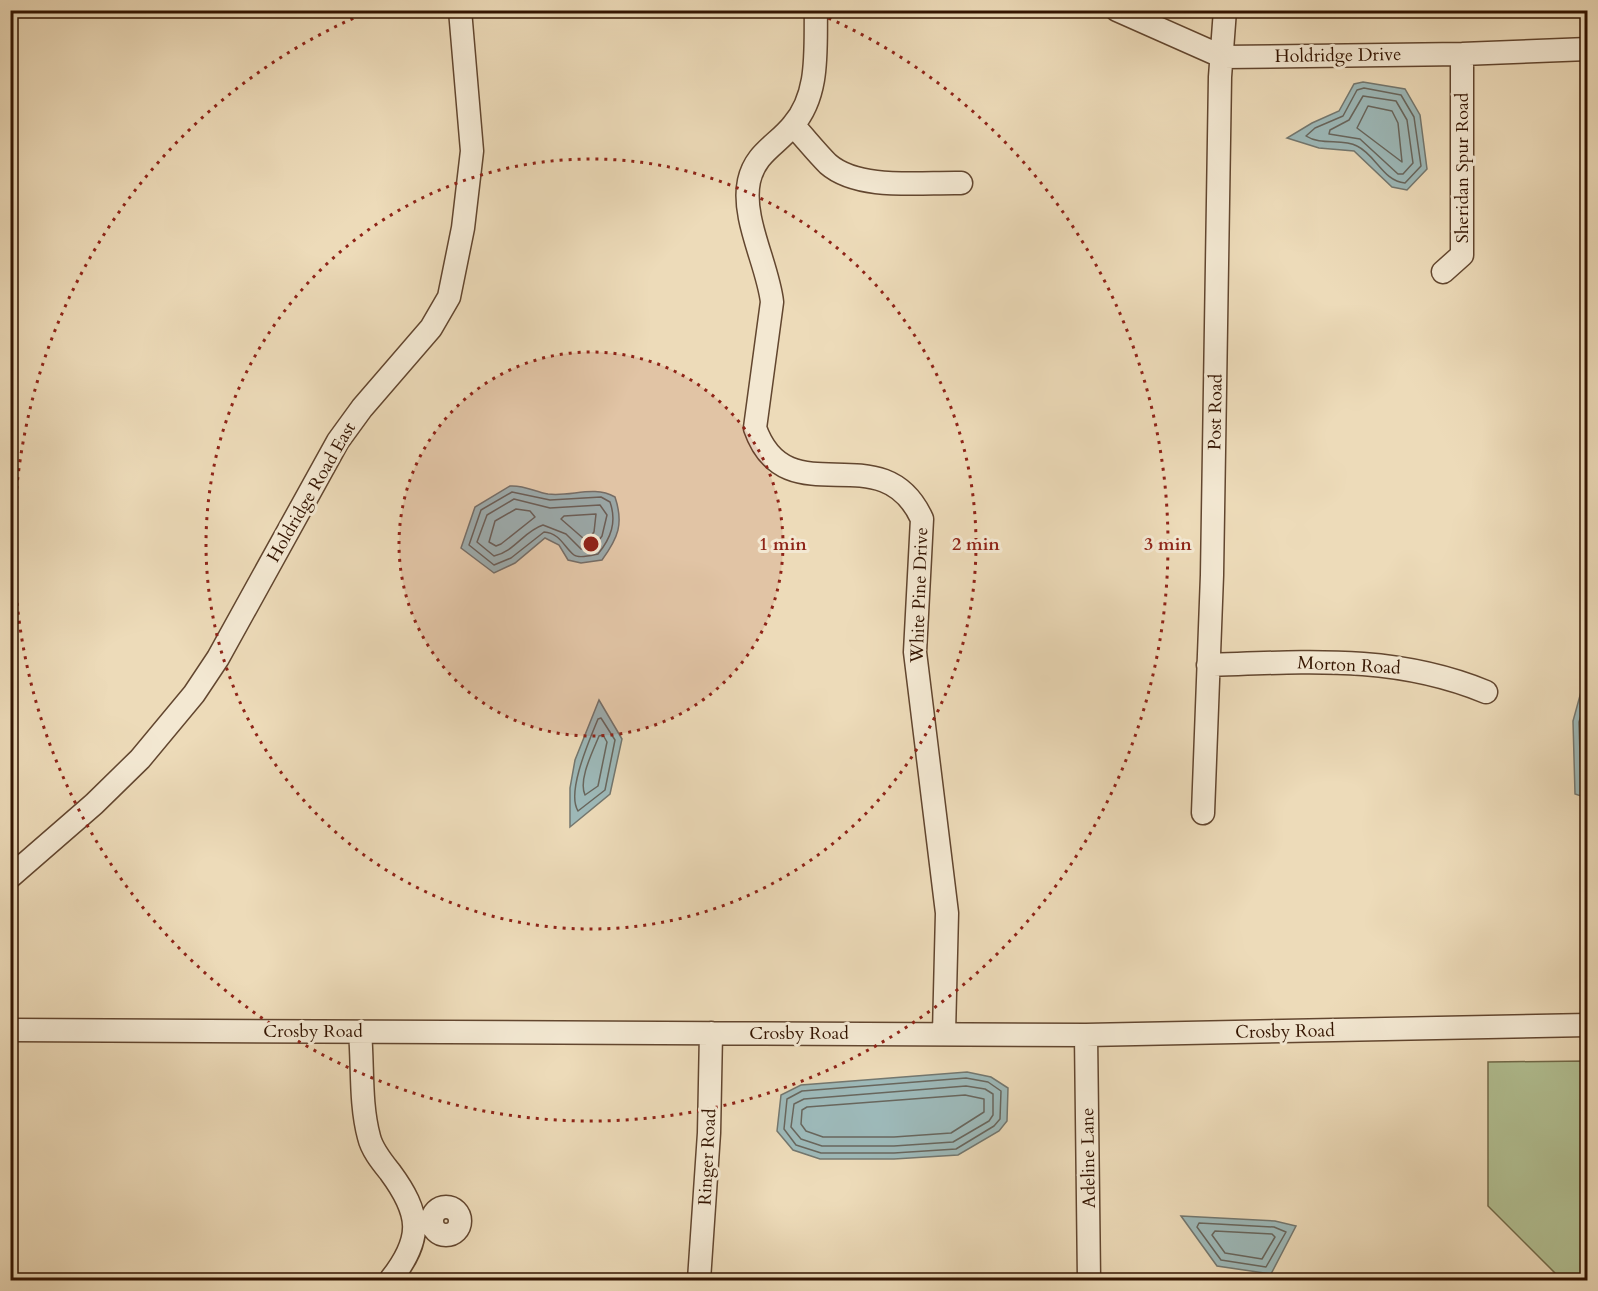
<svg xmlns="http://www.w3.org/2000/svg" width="1598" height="1291" viewBox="0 0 1598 1291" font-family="Cardo,serif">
	<rect width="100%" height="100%" fill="#eddbb9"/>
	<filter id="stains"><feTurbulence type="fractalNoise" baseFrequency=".00333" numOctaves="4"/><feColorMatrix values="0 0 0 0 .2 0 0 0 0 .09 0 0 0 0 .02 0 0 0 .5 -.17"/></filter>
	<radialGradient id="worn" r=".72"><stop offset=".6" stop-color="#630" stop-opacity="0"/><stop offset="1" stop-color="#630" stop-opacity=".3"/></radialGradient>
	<path fill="#b2c194" stroke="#726a4a" stroke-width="1.5" d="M 1587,1061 L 1587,1280 L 1562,1280 L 1488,1206 L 1488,1062 Z"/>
	<path fill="#9db9b9" stroke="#73776f" stroke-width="1.5" d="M 1363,82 L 1405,89 L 1420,115 L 1427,169 L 1407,190 L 1392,187 L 1354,151 L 1319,148 L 1287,138 L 1312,123 L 1339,111 L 1354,84 Z
		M 510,486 C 525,485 535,492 548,494 C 572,497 593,485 615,497 C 624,524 618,538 602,560 L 581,563 L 568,560 L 559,545 L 545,538 L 515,563 L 494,573 L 461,548 L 475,507 Z
		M 1587,670 L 1587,798 L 1575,794 L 1573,721 Z
		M 599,700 L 622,739 L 610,794 L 570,827 L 570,788 L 575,760 Z
		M 967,1072 L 991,1077 L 1008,1088 L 1007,1121 L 999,1131 L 958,1155 L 894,1159 L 820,1159 L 793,1150 L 777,1131 L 781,1095 L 801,1085 Z
		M 1181,1216 L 1275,1221 L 1296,1226 L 1271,1274 L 1217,1266 Z"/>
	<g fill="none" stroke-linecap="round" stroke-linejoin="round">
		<path stroke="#68665d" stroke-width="1.5" d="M 1364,88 L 1401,95 L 1414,117 L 1421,166 L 1405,183 C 1383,181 1376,155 1357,146 C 1342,138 1321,146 1306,136 L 1315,128 L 1343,116 L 1357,90 Z
			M 1363,96 L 1396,101 L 1407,120 L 1413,163 L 1403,174 L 1398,174 L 1360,139 L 1329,134 L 1330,130 L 1349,120 Z
			M 1368,106 L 1392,111 L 1398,123 L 1402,162 L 1357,128 Z
			M 512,492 L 550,500 L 601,497 L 610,502 C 617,522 611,538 598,554 C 593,555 579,559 574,555 C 564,547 560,533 544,532 L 511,558 L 494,565 L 469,545 L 481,510 Z
			M 514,499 L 550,508 L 600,505 L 607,515 L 602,536 L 594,547 L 581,549 L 566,534 L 543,525 C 524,531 514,552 494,556 L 477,542 L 487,515 Z
			M 516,509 L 530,511 L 535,517 L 501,544 L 496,546 L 489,542 L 495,521 Z
			M 596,514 L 594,532 L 588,539 L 584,539 L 561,519 L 564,516 Z
			M 1588,692 L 1579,722 L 1581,788 L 1588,792
			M 601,718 L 615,740 L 605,790 L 578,811 C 566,792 590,739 598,719 Z
			M 603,735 L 607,742 L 598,786 L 585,795 C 578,780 593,751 599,736 Z
			M 966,1078 L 988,1082 L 1001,1091 L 1000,1119 L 994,1126 L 956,1149 L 894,1153 L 821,1153 L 796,1145 L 784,1129 L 787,1099 L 802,1091 Z
			M 966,1086 L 985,1089 L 993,1094 L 993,1115 L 989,1121 L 953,1142 L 894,1146 L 822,1146 L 801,1139 L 791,1127 L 794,1104 L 804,1099 Z
			M 965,1095 L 984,1099 L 984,1112 L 951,1133 L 894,1137 L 823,1137 L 806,1131 L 801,1124 L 802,1110 L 807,1107 Z
			M 1199,1223 L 1274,1227 L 1286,1232 L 1266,1267 L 1221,1260 L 1197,1227 Z
			M 1215,1231 L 1272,1234 L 1275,1237 L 1262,1259 L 1225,1253 L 1212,1235 Z"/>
		<g stroke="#62462f" stroke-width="25">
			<path id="minor" d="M 816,10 C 815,49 820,94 793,125 C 777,145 755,153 749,181 C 741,218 768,265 772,302 L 755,428 C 787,519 882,431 922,519 L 915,652 L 947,913 L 944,1033
				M 1117,10 L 1223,57 L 1462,54 L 1588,49
				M 793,125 C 805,138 816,152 828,164 C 859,191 922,182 961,183
				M 1443,272 L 1462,255 L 1462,54
				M 1208,665 C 1305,662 1394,654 1486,692
				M 1203,813 L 1212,575 L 1220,77 L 1225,10
				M 10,877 L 94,804 L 140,759 L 194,694 L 218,658 L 338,441 L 362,408 L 431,328 L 449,297 L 463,228 L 472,151 L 460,10
				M 10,1030 L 1086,1035 L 1588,1025
				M 360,1032 C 363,1066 360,1104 369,1137 C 372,1150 382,1162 390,1172 C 421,1214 423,1238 391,1279
				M 1086,1035 L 1089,1280
				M432 1221a14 14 0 1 1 28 0a14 14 0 1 1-28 0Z
				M 699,1280 L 709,1133 L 711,1033"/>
		</g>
		<use href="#minor" stroke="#f3e8d2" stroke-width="22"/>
	</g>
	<circle cx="591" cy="544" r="192" fill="#8f2418" fill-opacity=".12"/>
	<g fill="none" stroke="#8f2418" stroke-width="3" stroke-dasharray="3 6">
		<circle cx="591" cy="544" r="192"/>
		<circle cx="591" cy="544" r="385"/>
		<path d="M812 11A577 577 0 1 1 370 11"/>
	</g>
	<g text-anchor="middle" stroke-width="6" stroke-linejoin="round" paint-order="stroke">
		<g font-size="18" fill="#331401" stroke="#f3e8d2">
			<text transform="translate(1338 55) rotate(-1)" y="6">Holdridge Drive</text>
			<text transform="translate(1462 168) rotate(-90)" y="6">Sheridan Spur Road</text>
			<text transform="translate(1215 412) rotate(-89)" y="6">Post Road</text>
			<text transform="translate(311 492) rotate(-60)" y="6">Holdridge Road East</text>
			<text transform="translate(919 595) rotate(-88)" y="6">White Pine Drive</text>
			<text transform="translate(1349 665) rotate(3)" y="6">Morton Road</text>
			<text x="313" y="1037">Crosby Road</text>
			<text transform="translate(1285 1031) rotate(-1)" y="6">Crosby Road</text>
			<text x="799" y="1039">Crosby Road</text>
			<text transform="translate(707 1157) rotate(-87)" y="6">Ringer Road</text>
			<text transform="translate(1088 1158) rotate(-91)" y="6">Adeline Lane</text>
		</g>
	</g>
	<circle cx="591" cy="544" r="9" fill="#8f2418" stroke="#f3e8d2" stroke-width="3"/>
	<g font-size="18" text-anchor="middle" font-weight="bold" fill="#8f2418" stroke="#f3e8d2" stroke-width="6" stroke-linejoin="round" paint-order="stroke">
		<text x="783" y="550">1 min</text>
		<text x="976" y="550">2 min</text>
		<text x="1168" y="550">3 min</text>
	</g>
	<rect width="1598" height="1291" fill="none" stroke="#eddbb9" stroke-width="36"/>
	<rect x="12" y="12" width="1574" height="1267" fill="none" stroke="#331401" stroke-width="3"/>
	<rect x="18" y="18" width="1562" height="1255" fill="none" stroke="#331401" stroke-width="1.5"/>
	<rect width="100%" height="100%" filter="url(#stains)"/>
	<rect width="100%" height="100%" fill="url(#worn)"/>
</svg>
